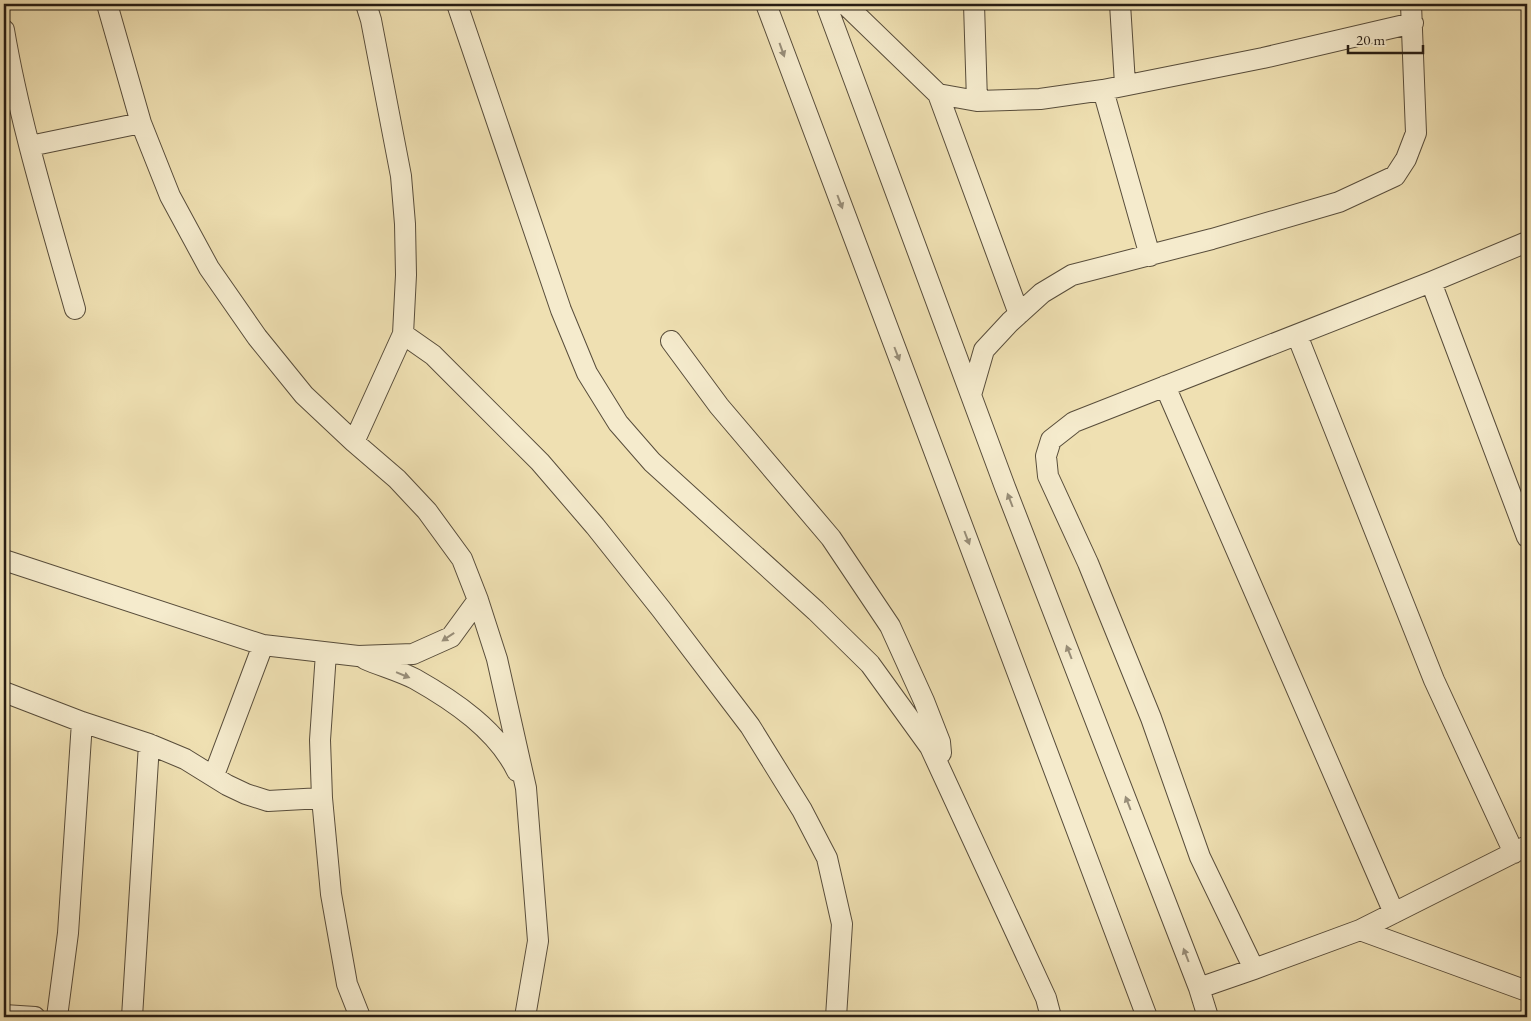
<svg xmlns="http://www.w3.org/2000/svg" width="1531" height="1021" viewBox="0 0 1531 1021" font-family="'EB Garamond',serif">
	<rect width="100%" height="100%" fill="#efe0b2"/>
	<filter id="stains"><feTurbulence type="fractalNoise" baseFrequency=".004" numOctaves="4"/><feColorMatrix values="0 0 0 0 .2 0 0 0 0 .09 0 0 0 0 .02 0 0 0 .5 -.17"/></filter>
	<radialGradient id="worn" r=".72"><stop offset=".6" stop-color="#630" stop-opacity="0"/><stop offset="1" stop-color="#630" stop-opacity=".3"/></radialGradient>
	<g fill="none" stroke-linecap="round" stroke-linejoin="round">
		<g stroke="#584d3b" stroke-width="22">
			<path id="street" d="M 107,4 L 141,123 L 170,196 L 209,268 L 257,337 L 304,395 L 354,442 L 397,479 L 427,511 L 462,559 L 478,600 L 497,659 L 526,788 L 538,941 L 525,1017
				M 457,4 L 561,310 L 587,373 L 618,423 L 652,462 L 816,611 L 870,664 L 930,747 L 1046,998 L 1051,1017
				M 766,4 L 1147,1017
				M 826,4 L 1005,487 L 1199,988 L 1208,1017
				M 845,4 L 938,94 L 977,101 L 1040,99 L 1103,90 L 1263,58 L 1413,23
				M 974,4 L 977,101
				M 1120,4 L 1125,84
				M 4,30 C 20,124 49,217 75,309
				M 1103,90 L 1150,256
				M 938,94 L 1019,314
				M 30,146 L 141,123
				M 1431,282 L 1527,537
				M 403,334 L 433,355 L 540,462 L 595,526 L 661,609 L 750,726 L 802,810 L 827,858 L 842,924 L 836,1017
				M 1297,335 L 1434,680 L 1514,853
				M 671,341 L 719,406 L 831,538 L 890,626 L 924,701 L 940,742 L 941,753
				M 1165,386 L 1394,913
				M 971,395 L 984,350 L 1010,322 L 1042,293 L 1072,275 L 1212,239 L 1339,202 L 1395,176 L 1406,159 L 1416,133 L 1411,4
				M 354,442 L 403,334 L 406,275 L 405,224 L 401,176 L 371,20 L 366,4
				M 4,560 L 263,645 L 358,656 L 413,654 L 451,637 L 478,600
				M 326,653 L 320,740 L 322,798 L 331,894 L 347,984 L 360,1017
				M 365,659 C 381,666 399,671 415,679 C 454,701 497,730 517,771
				M 4,692 L 82,722 L 149,744 L 185,759 L 227,785 L 246,794 L 268,801 L 322,798
				M 214,775 L 263,645
				M 1360,930 L 1527,991
				M 1254,969 L 1200,857 L 1151,718 L 1088,563 L 1048,476 L 1046,456 L 1051,440 L 1074,422 L 1431,282 L 1527,242
				M 1199,988 L 1254,969 L 1360,930 L 1527,846
				M 4,1015 L 35,1017
				M 57,1017 L 68,933 L 82,722
				M 132,1017 L 149,744"/>
		</g>
		<use href="#street" stroke="#f5ebcd" stroke-width="20"/>
	</g>
	<defs><path id="oneway-solid" d="M-6-.8H1V-3.2L6.5 0L1 3.2V.8H-6Z" transform="scale(1.25)"/></defs>
	<g fill="#988e79">
		<use href="#oneway-solid" transform="translate(782 50) rotate(70)"/>
		<use href="#oneway-solid" transform="translate(840 202) rotate(69)"/>
		<use href="#oneway-solid" transform="translate(897 354) rotate(69)"/>
		<use href="#oneway-solid" transform="translate(1010 500) rotate(-111)"/>
		<use href="#oneway-solid" transform="translate(967 538) rotate(69)"/>
		<use href="#oneway-solid" transform="translate(448 637) rotate(146)"/>
		<use href="#oneway-solid" transform="translate(1069 652) rotate(-111)"/>
		<use href="#oneway-solid" transform="translate(403 675) rotate(22)"/>
		<use href="#oneway-solid" transform="translate(1128 803) rotate(-111)"/>
		<use href="#oneway-solid" transform="translate(1186 955) rotate(-111)"/>
	</g>
	<rect width="1531" height="1021" fill="none" stroke="#efe0b2" stroke-width="20"/>
	<rect x="5" y="5" width="1521" height="1011" fill="none" stroke="#261c13" stroke-width="2.5"/>
	<rect x="10" y="10" width="1511" height="1001" fill="none" stroke="#261c13"/>
	<path d="M1348 45v8h75v-8" fill="none" stroke="#261c13" stroke-width="2.5"/>
	<text x="1356" y="45" font-size="15" fill="#261c13" stroke="#f5ebcd" stroke-width="4" paint-order="stroke">20 m</text>
	<rect width="100%" height="100%" filter="url(#stains)"/>
	<rect width="100%" height="100%" fill="url(#worn)"/>
</svg>
